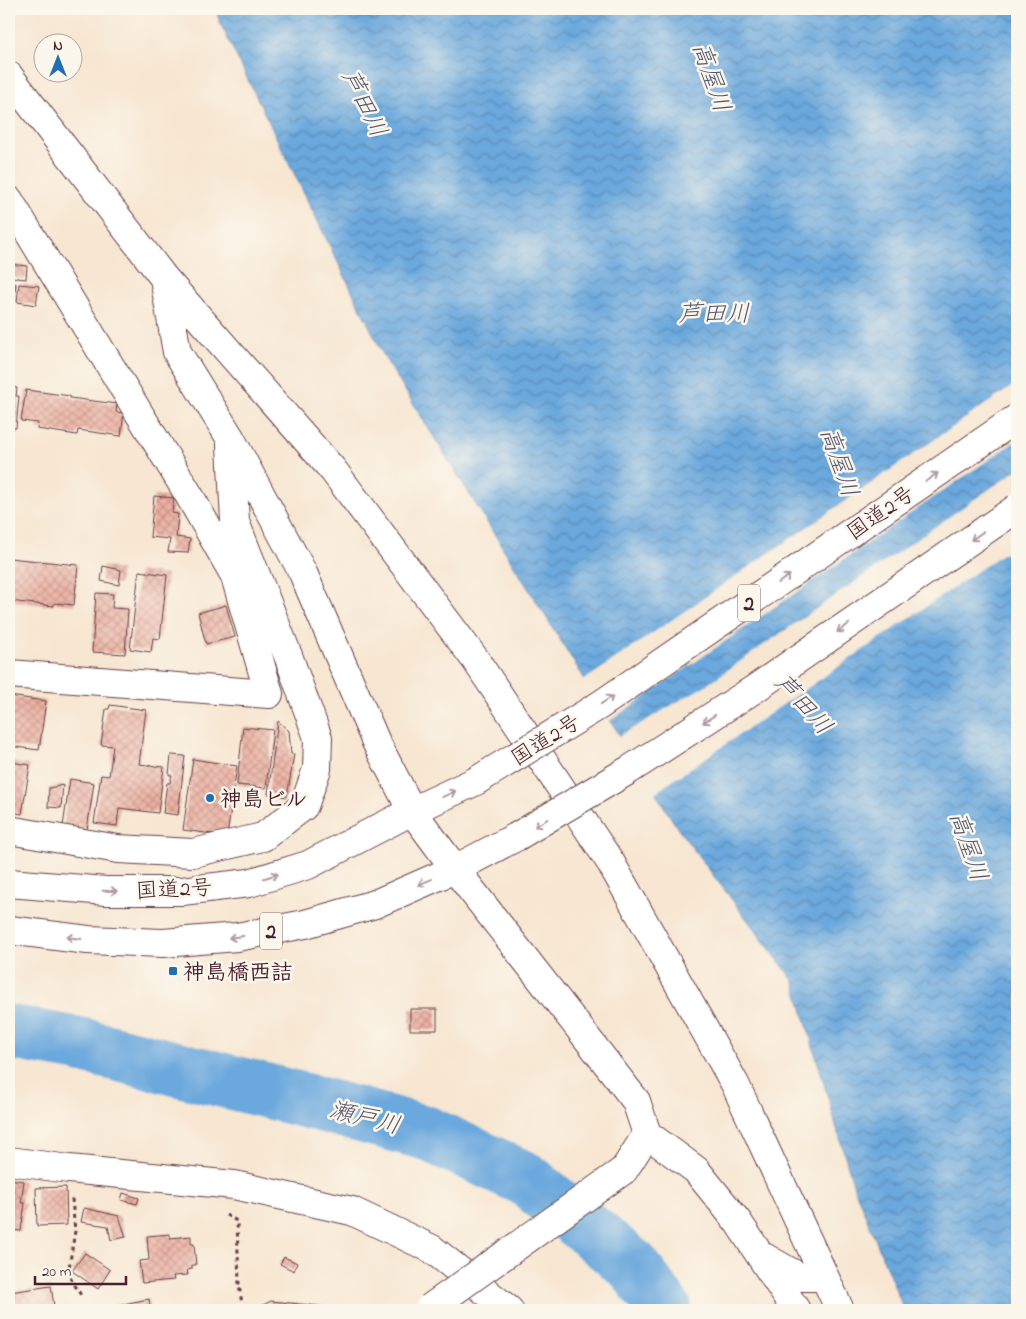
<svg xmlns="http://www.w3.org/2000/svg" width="1026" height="1319" viewBox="0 0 1026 1319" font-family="'Indie Flower','Klee One',sans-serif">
	<defs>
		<pattern id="water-waves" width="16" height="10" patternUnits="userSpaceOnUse" patternTransform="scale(1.25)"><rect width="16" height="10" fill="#6aa8dd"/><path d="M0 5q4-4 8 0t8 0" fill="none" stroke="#5988b3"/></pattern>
		<pattern id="building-cross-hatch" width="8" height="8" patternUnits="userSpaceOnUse" patternTransform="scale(1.25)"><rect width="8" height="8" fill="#ecb0a2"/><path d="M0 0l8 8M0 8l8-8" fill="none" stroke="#c18f84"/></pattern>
	</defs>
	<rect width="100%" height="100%" fill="#fbf7ec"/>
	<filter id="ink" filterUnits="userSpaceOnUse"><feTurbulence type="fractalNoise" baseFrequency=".02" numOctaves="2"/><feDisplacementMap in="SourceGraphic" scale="10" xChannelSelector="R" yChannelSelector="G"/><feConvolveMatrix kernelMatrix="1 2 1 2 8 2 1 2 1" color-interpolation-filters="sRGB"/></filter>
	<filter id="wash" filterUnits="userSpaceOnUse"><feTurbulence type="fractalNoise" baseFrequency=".0096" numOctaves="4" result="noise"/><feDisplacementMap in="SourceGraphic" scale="20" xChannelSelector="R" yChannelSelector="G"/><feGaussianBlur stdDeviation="1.12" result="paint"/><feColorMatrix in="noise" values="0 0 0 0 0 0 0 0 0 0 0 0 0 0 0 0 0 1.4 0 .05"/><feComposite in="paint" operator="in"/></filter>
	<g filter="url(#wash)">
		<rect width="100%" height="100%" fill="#f7e6d1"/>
		<path fill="url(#water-waves)" stroke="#5a6484" d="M 215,9 L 1017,9 L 1017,1310 L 904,1310 L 854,1187 L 794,981 L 678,829 L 386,360 L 222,27 Z"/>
		<path fill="#f7e6d1" d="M 1017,383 L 1017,440 L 608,722 L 583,681 Z
			M 1017,470 L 1017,544 L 653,794 L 618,737 L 706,685 Z"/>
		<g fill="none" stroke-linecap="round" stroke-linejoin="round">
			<path stroke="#6aa8dd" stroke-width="55" d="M 9,1032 L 77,1044 L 315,1103 L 426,1133 L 526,1179 L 633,1266 L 665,1310"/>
		</g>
		<g id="blocks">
			<path fill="url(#building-cross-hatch)" d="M 9,264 L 27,266 L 26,279 L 9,277 Z
				M 9,283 L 16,284 L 11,319 L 9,319 Z
				M 19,284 L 39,286 L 36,305 L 17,302 Z
				M 9,387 L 17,388 L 16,396 L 19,396 L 16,428 L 13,428 L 13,430 L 9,430 Z
				M 26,390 L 70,396 L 70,398 L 117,404 L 116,412 L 124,413 L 121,436 L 78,430 L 77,435 L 37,429 L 38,423 L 21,421 Z
				M 154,496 L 174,498 L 172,513 L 178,514 L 176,537 L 190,539 L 188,553 L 168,552 L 170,539 L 150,537 Z
				M 9,558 L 78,565 L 74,605 L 54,603 L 54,606 L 9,601 Z
				M 103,566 L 121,570 L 119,585 L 101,581 Z
				M 139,571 L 167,575 L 160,639 L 153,638 L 151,652 L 130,649 Z
				M 96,593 L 113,594 L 112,608 L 128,609 L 125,654 L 92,652 Z
				M 226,605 L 235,637 L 206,644 L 198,613 Z
				M 9,696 L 46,701 L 39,750 L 9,746 Z
				M 110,705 L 146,710 L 139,764 L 164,767 L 158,813 L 119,808 L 117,826 L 94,823 L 101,775 L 109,776 L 113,746 L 101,745 L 106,709 L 109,709 Z
				M 278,721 L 289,731 L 291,754 L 294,754 L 287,797 L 268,794 Z
				M 243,727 L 273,730 L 266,788 L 237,785 Z
				M 171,755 L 185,756 L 178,815 L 163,813 L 167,783 L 170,783 L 172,775 L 169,775 Z
				M 193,759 L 237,766 L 227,836 L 183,830 Z
				M 10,762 L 30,765 L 22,814 L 9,812 L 9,773 Z
				M 70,779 L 94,783 L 87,830 L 63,826 Z
				M 63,785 L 61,808 L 48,807 L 49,788 Z
				M 410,1009 L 437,1009 L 437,1030 L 410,1030 Z
				M 9,1179 L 24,1181 L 21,1203 L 25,1203 L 21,1231 L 9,1230 Z
				M 66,1187 L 67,1225 L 37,1226 L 36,1188 Z
				M 123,1193 L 139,1198 L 137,1204 L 121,1200 Z
				M 84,1208 L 119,1216 L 126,1237 L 111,1240 L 108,1226 L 81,1222 Z
				M 170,1234 L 170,1238 L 191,1236 L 191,1244 L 194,1244 L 196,1265 L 192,1265 L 192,1269 L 187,1270 L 188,1275 L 173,1276 L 174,1280 L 142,1283 L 139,1261 L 149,1260 L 147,1236 Z
				M 85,1253 L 110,1270 L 98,1289 L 72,1271 Z
				M 284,1257 L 297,1263 L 294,1271 L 280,1264 Z
				M 51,1286 L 54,1306 L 56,1306 L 57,1310 L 13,1310 L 10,1292 Z
				M 149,1299 L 151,1310 L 104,1310 L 103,1308 Z
				M 271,1301 L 338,1308 L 337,1310 L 262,1310 L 261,1306 Z"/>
		</g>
	</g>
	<g filter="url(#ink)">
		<use href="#blocks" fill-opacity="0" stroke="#643d44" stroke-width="1"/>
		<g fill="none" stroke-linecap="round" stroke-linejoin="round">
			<g stroke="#643d44" stroke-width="30">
				<path id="minor" d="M 9,76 L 164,278 L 333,470 L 475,659 L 611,863 L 735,1084 L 840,1310
					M 9,200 L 189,495 L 235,576 L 269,694 L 9,674
					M 164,278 L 177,352 L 231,439 L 303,573 L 376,742 L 412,811 L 455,869 L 636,1101 L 647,1134 L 624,1170
					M 9,830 L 118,849 L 193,853 L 263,837 L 304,806 L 317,769 L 318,738 L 289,658 L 235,522 L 231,445
					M 647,1134 L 696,1170 L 738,1222 L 796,1310
					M 9,1161 L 69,1169 L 234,1185 L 352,1211 L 432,1249 L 509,1310
					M 764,1257 L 799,1277 L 824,1277"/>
			</g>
			<g stroke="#643d44" stroke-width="30">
				<path id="highway" d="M 9,883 L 106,891 L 182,891 L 249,883 L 308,865 L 412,811 L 476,781
					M 9,930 L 88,940 L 163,943 L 237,937 L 305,924 L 375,904 L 455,869 L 516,837"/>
			</g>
			<path stroke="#643d44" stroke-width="3" stroke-dasharray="4 4" stroke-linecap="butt" d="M 72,1199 L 75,1231 L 68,1274 L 82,1297
				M 226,1215 L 237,1221 L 239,1285 L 243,1310"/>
			<use href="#minor" stroke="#fff" stroke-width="28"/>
			<use href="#highway" stroke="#fff" stroke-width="28"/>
			<g stroke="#643d44" stroke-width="30" stroke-linecap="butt">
				<path id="minor-bridge" d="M 430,1308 L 624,1170"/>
			</g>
			<g stroke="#643d44" stroke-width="30" stroke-linecap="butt">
				<path id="highway-bridge" d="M 476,781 L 600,705 L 1017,418
					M 516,837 L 629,770 L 756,688 L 1017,508"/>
			</g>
			<use href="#minor-bridge" stroke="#fff" stroke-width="28"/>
			<use href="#highway-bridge" stroke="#fff" stroke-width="28"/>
		</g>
		<defs><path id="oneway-shaft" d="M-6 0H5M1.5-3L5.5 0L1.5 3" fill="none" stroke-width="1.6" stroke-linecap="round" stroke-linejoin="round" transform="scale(1.25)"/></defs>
		<g stroke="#ae9aa0">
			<use href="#oneway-shaft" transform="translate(932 477) rotate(-35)"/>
			<use href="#oneway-shaft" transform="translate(977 536) rotate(145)"/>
			<use href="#oneway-shaft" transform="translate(784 579) rotate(-35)"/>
			<use href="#oneway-shaft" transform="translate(843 628) rotate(145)"/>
			<use href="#oneway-shaft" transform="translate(607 700) rotate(-34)"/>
			<use href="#oneway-shaft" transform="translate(709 719) rotate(147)"/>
			<use href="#oneway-shaft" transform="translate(449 794) rotate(-25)"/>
			<use href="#oneway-shaft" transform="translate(541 823) rotate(149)"/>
			<use href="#oneway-shaft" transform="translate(271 876) rotate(-17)"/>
			<use href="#oneway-shaft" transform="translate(425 882) rotate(157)"/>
			<use href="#oneway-shaft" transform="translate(110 891) rotate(1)"/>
			<use href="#oneway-shaft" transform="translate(236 937) rotate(173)"/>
			<use href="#oneway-shaft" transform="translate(74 938) rotate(-173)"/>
		</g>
	</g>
	<g fill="#1f6fb2" stroke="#fbf7ec" stroke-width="2">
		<circle cx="210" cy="798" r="5"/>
		<rect x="168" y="966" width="10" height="10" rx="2.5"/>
	</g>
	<g text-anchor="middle" stroke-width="5" stroke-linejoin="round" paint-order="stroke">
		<g fill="#fbf7ec" stroke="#7f6065" stroke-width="1">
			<rect x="738" y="584.5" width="22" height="37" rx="4"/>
			<rect x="260" y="912.5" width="22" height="37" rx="4"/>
		</g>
		<g font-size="21" font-weight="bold" fill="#4a1f2b">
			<text x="749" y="610">2</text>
			<text x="271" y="938">2</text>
		</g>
		<g font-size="22" fill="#4a1f2b" stroke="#fbf7ec">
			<text transform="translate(880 512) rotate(-35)" y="8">国道2号</text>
			<text transform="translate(545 739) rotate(-32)" y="8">国道2号</text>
			<text transform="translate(174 888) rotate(-3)" y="8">国道2号</text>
		</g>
		<g font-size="22" font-weight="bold" fill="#4a1f2b" stroke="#fbf7ec" text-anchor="start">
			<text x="220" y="806">神島ビル</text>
			<text x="183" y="979">神島橋西詰</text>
		</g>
		<g font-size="24" font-style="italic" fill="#575672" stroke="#fbf7ec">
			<text transform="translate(712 77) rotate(71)" y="8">高屋川</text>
			<text transform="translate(365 103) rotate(64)" y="8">芦田川</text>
			<text x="714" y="321">芦田川</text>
			<text transform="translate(840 462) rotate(71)" y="8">高屋川</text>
			<text transform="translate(804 704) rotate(48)" y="8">芦田川</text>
			<text transform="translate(969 846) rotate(71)" y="8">高屋川</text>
			<text transform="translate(365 1117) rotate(14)" y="8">瀬戸川</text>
		</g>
	</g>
	<rect width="1026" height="1319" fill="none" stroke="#fbf7ec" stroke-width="30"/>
	<g transform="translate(58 58)"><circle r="24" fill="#fbf7ec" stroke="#b4a19f"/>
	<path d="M0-4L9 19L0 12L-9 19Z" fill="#1f6fb2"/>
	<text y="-8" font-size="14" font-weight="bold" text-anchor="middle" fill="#4a1f2b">N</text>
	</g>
	<path d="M35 1276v8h91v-8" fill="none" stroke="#4a1f2b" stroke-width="2.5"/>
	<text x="42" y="1276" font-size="15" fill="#4a1f2b" stroke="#fbf7ec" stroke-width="4" paint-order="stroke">20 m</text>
</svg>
